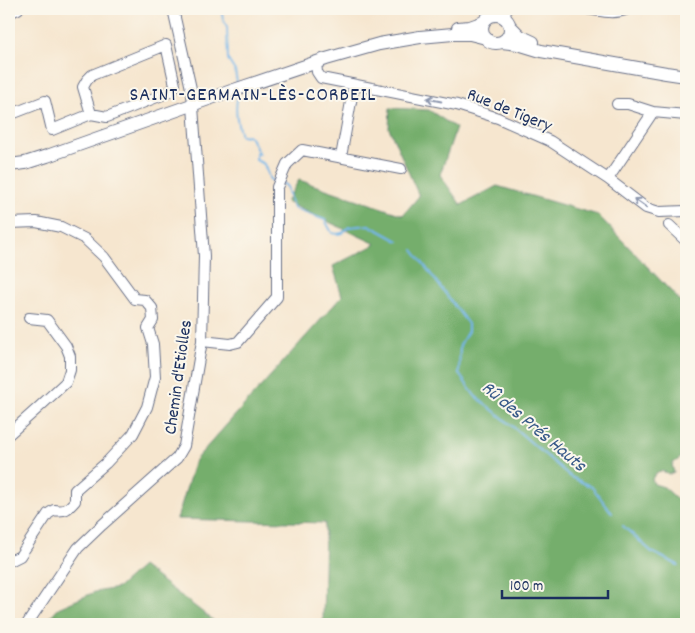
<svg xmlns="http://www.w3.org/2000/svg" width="695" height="633" viewBox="0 0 695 633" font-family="Dekko,sans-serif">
	<rect width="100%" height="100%" fill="#fbf7ec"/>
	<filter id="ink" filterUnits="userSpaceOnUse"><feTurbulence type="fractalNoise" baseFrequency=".02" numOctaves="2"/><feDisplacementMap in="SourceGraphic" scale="10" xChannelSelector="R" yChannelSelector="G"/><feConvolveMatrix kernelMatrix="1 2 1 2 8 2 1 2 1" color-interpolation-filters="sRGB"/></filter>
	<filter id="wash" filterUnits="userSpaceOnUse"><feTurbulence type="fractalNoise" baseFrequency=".0096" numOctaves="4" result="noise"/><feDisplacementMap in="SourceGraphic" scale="20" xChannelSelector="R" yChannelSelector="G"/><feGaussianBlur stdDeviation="1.12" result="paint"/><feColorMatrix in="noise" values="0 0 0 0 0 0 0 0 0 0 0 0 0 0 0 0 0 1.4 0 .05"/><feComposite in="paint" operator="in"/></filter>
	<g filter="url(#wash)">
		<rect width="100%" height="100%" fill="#f6e6cf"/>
		<path fill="#74ae6c" stroke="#486e65" d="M 390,108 L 429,110 L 456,128 L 440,175 L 461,205 L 497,186 L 598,215 L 686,307 L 686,454 L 672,464 L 674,473 L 669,474 L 662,471 L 655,474 L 652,479 L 654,484 L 664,487 L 686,507 L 686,624 L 323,624 L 325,523 L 177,519 L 195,460 L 342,296 L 333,266 L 376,244 L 286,202 L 299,180 L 403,215 L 419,196 L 389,128 Z
			M 142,566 L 218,624 L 44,624 L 58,608 L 95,592 L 118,588 Z"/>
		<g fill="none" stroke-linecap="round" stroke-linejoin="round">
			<path stroke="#74b6e9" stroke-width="2" d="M 221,9 L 223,19 L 227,27 L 228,60 L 235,71 L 237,83
				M 238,95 C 234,108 237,123 241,136 L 248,135 L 251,138 L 259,154 L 256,153 L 256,160 L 264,164 L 270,180 L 274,181
				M 281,183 L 286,185 C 290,193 289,202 295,209 L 325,220 L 332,233 L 337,234 L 342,233 L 349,227 L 369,225 L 398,241
				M 413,250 L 468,324 L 468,331 L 460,345 L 459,374 L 475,396 L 504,419 L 571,477 L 592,487 L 612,513
				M 623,526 L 652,552 L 678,565"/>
		</g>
	</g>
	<g filter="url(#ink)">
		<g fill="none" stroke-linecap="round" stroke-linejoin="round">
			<g stroke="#686f86" stroke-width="12">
				<path id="minor" d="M 587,9 C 602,11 614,15 628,9
					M 9,13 L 18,9
					M 489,17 L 492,9
					M 505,18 L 506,9
					M 316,62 L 317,72 L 321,78 L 457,105 L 498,118 L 550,141 L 608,179 L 646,208 L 659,212 L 686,211
					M 617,104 L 628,104 L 653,112
					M 9,115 L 45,101 L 52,130 L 91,114 L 107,117 L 172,91 L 175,85 L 166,45 L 92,75 L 87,80 L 83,87 L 91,114
					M 341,157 L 354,85
					M 608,179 L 653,112 L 686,115
					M 9,223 L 36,222 L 61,227 L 85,239 L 104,257 L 135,299 L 145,300 L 152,308 L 153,320 L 148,328 L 153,344 L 155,377 L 147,407 L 133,434 L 106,463 L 75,490 L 75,501 C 68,509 65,512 54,510 L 48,514 L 20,556 L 12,560 L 9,559
					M 669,225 L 686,241
					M 202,341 L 230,344 L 238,342 L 277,297 L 277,187 L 287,164 L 302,150 L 401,169
					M 9,434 L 38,408 L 66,382 L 70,370 L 70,356 L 66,346 L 47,320 L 29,318
					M 27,624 L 78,548 L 102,525 L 177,458 L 184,446 L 202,341 L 204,256 L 192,93 L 173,9"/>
			</g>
			<g stroke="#686f86" stroke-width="14">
				<path id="major" d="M482 29a14 14 0 1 1 28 0a14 14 0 1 1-28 0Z
					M 510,26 L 520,36 L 533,42
					M 458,28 L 470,27 L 484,22
					M 502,42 L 518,44 L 541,51 L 666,73 L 686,76
					M 9,165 L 25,163 L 47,156 L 234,90 L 326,59 L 379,44 L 420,37 L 453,34 L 470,34 L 486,38"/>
			</g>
			<use href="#minor" stroke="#fff" stroke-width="10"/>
			<use href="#major" stroke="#fff" stroke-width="12"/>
		</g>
		<defs><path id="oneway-shaft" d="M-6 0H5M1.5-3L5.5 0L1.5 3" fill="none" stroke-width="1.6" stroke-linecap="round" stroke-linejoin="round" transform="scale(1.25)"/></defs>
		<g stroke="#8d97ae">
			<use href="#oneway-shaft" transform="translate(434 100) rotate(-169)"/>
			<use href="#oneway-shaft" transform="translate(640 203) rotate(-145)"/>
		</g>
	</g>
	<g text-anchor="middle" stroke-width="4" stroke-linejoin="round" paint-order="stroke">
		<g font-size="18" fill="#1b2f5e" stroke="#fbf7ec">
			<text transform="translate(510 109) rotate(22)" y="6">Rue de Tigery</text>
			<text transform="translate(177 377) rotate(-82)" y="6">Chemin d'Etiolles</text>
		</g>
		<g font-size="19" font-style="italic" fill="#365888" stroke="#fbf7ec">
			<text transform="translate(535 425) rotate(40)" y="7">Rû des Prés Hauts</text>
		</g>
		<g font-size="20" letter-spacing="1" fill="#1b2f5e" stroke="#fbf7ec">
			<text x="253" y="100">SAINT-GERMAIN-LÈS-CORBEIL</text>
		</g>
	</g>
	<rect width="695" height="633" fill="none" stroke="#fbf7ec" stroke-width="30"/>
	<path d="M502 590v8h106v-8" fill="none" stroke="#1b2f5e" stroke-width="2.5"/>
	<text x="510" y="590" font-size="15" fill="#1b2f5e" stroke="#fbf7ec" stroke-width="4" paint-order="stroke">100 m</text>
</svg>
